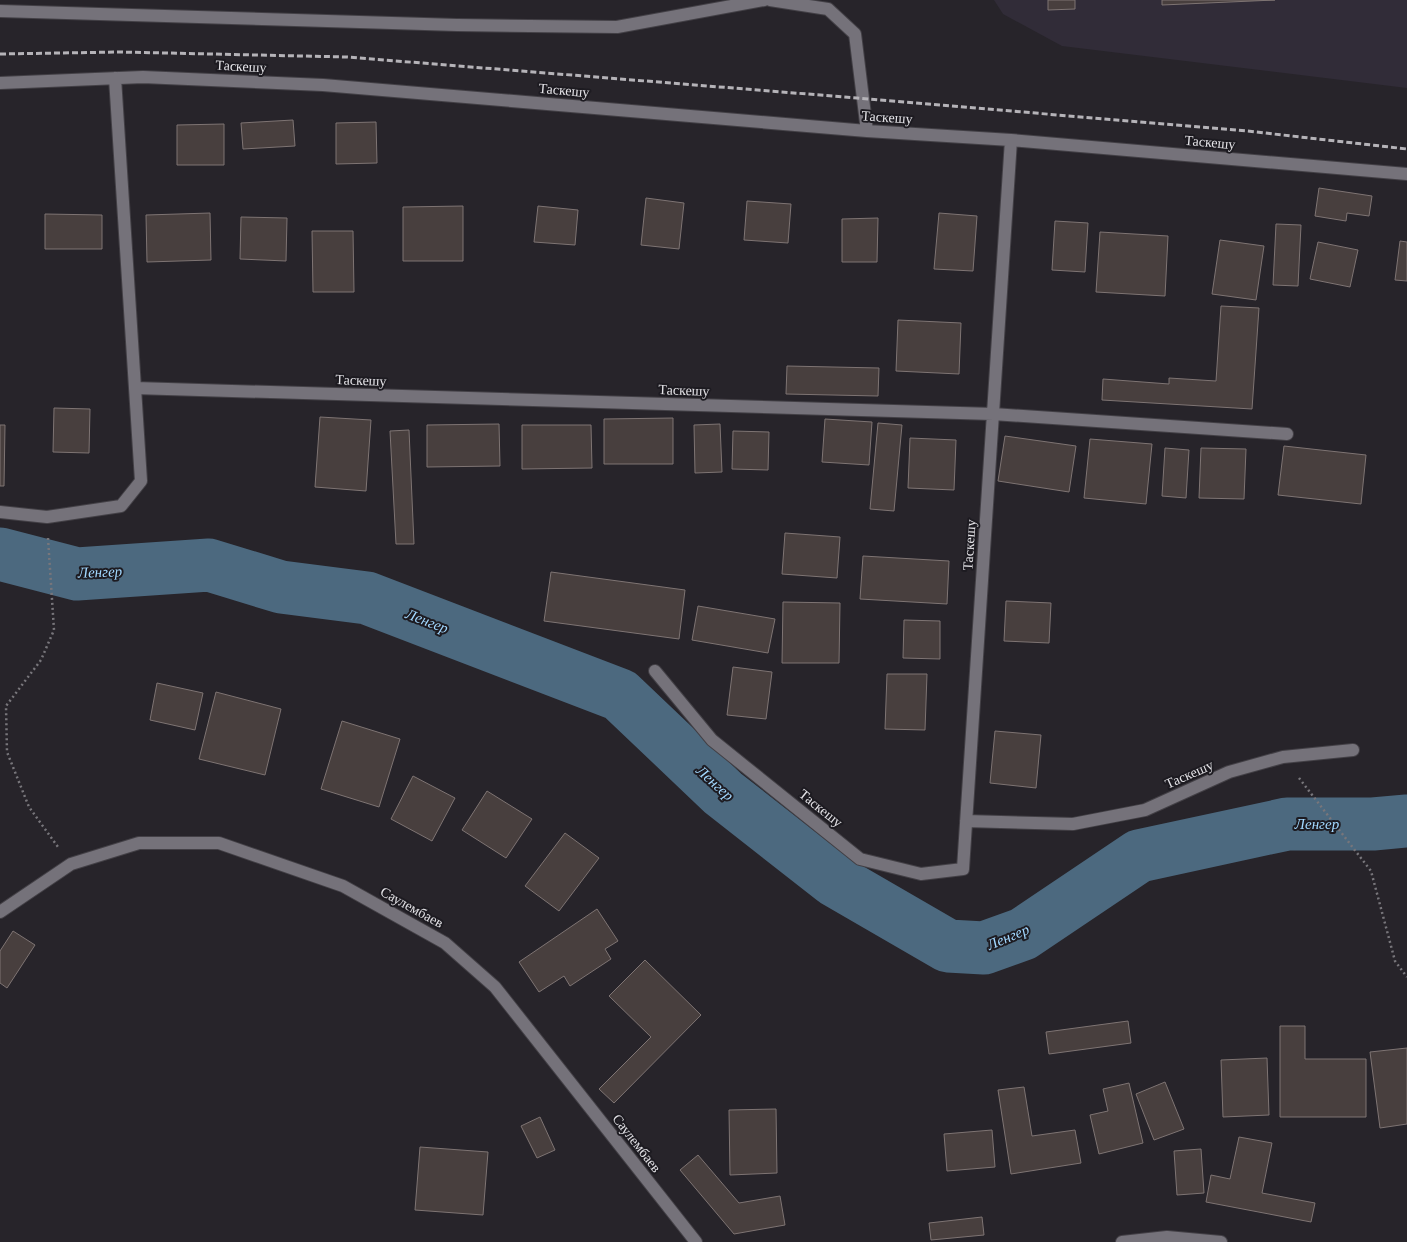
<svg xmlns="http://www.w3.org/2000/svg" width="1407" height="1242" viewBox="0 0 1407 1242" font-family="'Crimson Pro',serif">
	<rect width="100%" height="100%" fill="#27242a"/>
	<path fill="#312c38" d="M 994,0 L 1407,0 L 1407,88 L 1062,46 L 1003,14 Z"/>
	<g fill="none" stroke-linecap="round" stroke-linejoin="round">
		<path stroke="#4c697f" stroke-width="53" d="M 0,554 L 77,574 L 209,565 L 281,587 L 367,598 L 620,695 L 723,793 L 834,880 L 948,946 L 984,948 L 1023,934 L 1139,856 L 1287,824 L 1373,824 L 1407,821"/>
	</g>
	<path fill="#483f3e" stroke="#7e7473" d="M 1048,0 L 1075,0 L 1075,9 L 1048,10 Z
		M 1162,0 L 1275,0 L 1162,5 Z
		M 293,120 L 295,146 L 243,149 L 241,123 Z
		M 376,122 L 377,163 L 336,164 L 336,123 Z
		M 224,124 L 224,165 L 177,165 L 177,125 Z
		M 1319,188 L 1372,196 L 1369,216 L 1347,213 L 1346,221 L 1315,216 Z
		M 646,198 L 684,203 L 679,249 L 641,245 Z
		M 747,201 L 791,204 L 788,243 L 744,240 Z
		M 463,206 L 463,261 L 403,261 L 403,207 Z
		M 538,206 L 578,210 L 575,245 L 534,242 Z
		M 210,213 L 211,260 L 147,262 L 146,215 Z
		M 939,213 L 977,216 L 973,271 L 934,269 Z
		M 45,214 L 102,215 L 102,249 L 45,249 Z
		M 241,217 L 287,218 L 286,261 L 240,259 Z
		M 878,218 L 877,262 L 842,262 L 842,219 Z
		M 1055,221 L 1088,223 L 1085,272 L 1052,270 Z
		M 1276,224 L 1301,225 L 1298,286 L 1273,285 Z
		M 312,231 L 353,231 L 354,292 L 313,292 Z
		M 1100,232 L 1168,236 L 1165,296 L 1096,292 Z
		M 1220,240 L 1264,246 L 1256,300 L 1212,294 Z
		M 1400,241 L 1407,242 L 1407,281 L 1395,280 Z
		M 1318,242 L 1358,250 L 1350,287 L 1310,279 Z
		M 1221,306 L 1259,308 L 1252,409 L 1102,400 L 1103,379 L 1169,384 L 1169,378 L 1216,381 Z
		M 898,320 L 961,323 L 959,374 L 896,371 Z
		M 787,366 L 879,368 L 878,396 L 786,394 Z
		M 54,408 L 90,409 L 89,453 L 53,452 Z
		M 320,417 L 371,420 L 366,491 L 315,487 Z
		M 673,418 L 673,464 L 604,464 L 604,419 Z
		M 825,419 L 872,422 L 869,465 L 822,462 Z
		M 878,423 L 902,425 L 894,511 L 870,509 Z
		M 499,424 L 500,466 L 427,467 L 427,425 Z
		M 720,424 L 722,472 L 695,473 L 694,425 Z
		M 0,425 L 5,425 L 4,486 L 0,486 Z
		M 522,425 L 591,425 L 592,468 L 522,469 Z
		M 409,430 L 414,544 L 396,544 L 390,431 Z
		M 733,431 L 769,432 L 768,470 L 732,469 Z
		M 1005,436 L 1076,446 L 1069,492 L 998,481 Z
		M 910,438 L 956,440 L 954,490 L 908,488 Z
		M 1090,439 L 1152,444 L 1146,504 L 1084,498 Z
		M 1284,446 L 1366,455 L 1361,504 L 1278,495 Z
		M 1165,448 L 1189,450 L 1186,498 L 1162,496 Z
		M 1201,448 L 1246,449 L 1244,499 L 1199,498 Z
		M 785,533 L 840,537 L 837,578 L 782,574 Z
		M 863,556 L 949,561 L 947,604 L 860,599 Z
		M 551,572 L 685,590 L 679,639 L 544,621 Z
		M 1006,601 L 1051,603 L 1049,643 L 1004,641 Z
		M 783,602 L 840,603 L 839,663 L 782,663 Z
		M 698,606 L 775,619 L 768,653 L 692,640 Z
		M 904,620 L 940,621 L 940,659 L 903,658 Z
		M 733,667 L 772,672 L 766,719 L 727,715 Z
		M 887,674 L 927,674 L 925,730 L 885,729 Z
		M 157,683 L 203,693 L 195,730 L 150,720 Z
		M 216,692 L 281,709 L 265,775 L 199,759 Z
		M 342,721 L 400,739 L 379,807 L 321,789 Z
		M 995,731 L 1041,735 L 1036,788 L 990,783 Z
		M 413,776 L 455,798 L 432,841 L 391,819 Z
		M 487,791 L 532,819 L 506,858 L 462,830 Z
		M 565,833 L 599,858 L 559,911 L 525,886 Z
		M 597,909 L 618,941 L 605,949 L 611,959 L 570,986 L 564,976 L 539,992 L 519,962 Z
		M 13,931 L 35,945 L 7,988 L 0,983 L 0,951 Z
		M 645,960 L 701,1015 L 614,1103 L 599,1089 L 651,1037 L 609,996 Z
		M 1128,1021 L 1131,1043 L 1049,1054 L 1046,1032 Z
		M 1280,1026 L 1305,1026 L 1305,1059 L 1366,1059 L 1366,1117 L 1280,1117 Z
		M 1407,1048 L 1407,1124 L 1380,1128 L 1370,1052 Z
		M 1267,1058 L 1269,1115 L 1223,1117 L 1221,1060 Z
		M 1165,1082 L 1184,1129 L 1154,1140 L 1136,1094 Z
		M 1129,1083 L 1143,1143 L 1099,1154 L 1090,1115 L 1108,1111 L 1103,1089 Z
		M 1024,1087 L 1032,1136 L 1075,1130 L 1081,1163 L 1011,1174 L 998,1090 Z
		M 776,1109 L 777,1173 L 730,1175 L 729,1110 Z
		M 540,1117 L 555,1150 L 537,1158 L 521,1126 Z
		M 992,1130 L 995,1167 L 947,1171 L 944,1134 Z
		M 1239,1137 L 1272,1143 L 1262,1193 L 1315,1203 L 1311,1222 L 1206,1202 L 1211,1175 L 1230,1179 Z
		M 420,1147 L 488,1152 L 483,1215 L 415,1210 Z
		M 1201,1149 L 1204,1193 L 1177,1195 L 1174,1151 Z
		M 698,1155 L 739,1203 L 780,1196 L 785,1225 L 734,1234 L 680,1170 Z
		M 982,1217 L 984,1235 L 931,1240 L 929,1223 Z"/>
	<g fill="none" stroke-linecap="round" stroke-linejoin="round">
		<g stroke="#434046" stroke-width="14">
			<path id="minor" d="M 770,0 L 828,9 L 855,34 L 867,131
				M 0,11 L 457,25 L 617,27 L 764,0
				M 0,83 L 143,77 L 323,85 L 867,131 L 1011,140 L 1407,174
				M 135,388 L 993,414 L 1287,434
				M 0,512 L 47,517 L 121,506 L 141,481 L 115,78
				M 655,671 L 712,740 L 860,859 L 921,874 L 963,869 L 1011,140
				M 966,821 L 1073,824 L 1145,810 L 1229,772 L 1283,757 L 1353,750
				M 0,912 L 71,864 L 139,843 L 219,843 L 343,886 L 445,943 L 495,987 L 696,1242
				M 1122,1242 L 1167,1237 L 1221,1242"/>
		</g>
		<path stroke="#78767b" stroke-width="2.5" stroke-dasharray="2 3" stroke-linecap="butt" d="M 48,538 L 54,630 L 41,660 L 6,706 L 7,752 L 29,807 L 58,847
			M 1299,778 L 1371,871 L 1395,961 L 1407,977"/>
		<use href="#minor" stroke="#75727a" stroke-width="12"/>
		<path stroke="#b5b3b8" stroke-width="3" stroke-dasharray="6 3" stroke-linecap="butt" d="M 0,54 L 120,52 L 347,57 L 857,98 L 1247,131 L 1407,149"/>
	</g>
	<g text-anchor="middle" stroke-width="4" stroke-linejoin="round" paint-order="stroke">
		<g font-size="14" fill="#e4e3e7" stroke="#1d1b21">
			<text transform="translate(241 66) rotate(3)" y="5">Таскешу</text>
			<text transform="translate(564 90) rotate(5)" y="5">Таскешу</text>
			<text transform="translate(887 117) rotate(4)" y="5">Таскешу</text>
			<text transform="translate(1210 142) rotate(5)" y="5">Таскешу</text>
			<text transform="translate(361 380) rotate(2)" y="5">Таскешу</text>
			<text transform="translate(684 390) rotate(2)" y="5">Таскешу</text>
			<text transform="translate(969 545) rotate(-86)" y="5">Таскешу</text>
			<text transform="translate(1189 774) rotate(-24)" y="5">Таскешу</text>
			<text transform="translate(821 808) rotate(39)" y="5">Таскешу</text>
			<text transform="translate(412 907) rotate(29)" y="5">Саулембаев</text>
			<text transform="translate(637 1143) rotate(52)" y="5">Саулембаев</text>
		</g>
		<g font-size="15" font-style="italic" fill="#a2d8ff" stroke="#1d1b21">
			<text transform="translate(100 572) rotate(-2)" y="5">Ленгер</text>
			<text transform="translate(427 621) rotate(21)" y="5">Ленгер</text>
			<text transform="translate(715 783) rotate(42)" y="5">Ленгер</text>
			<text x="1317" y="829">Ленгер</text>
			<text transform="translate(1008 937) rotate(-23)" y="5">Ленгер</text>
		</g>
	</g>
</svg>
